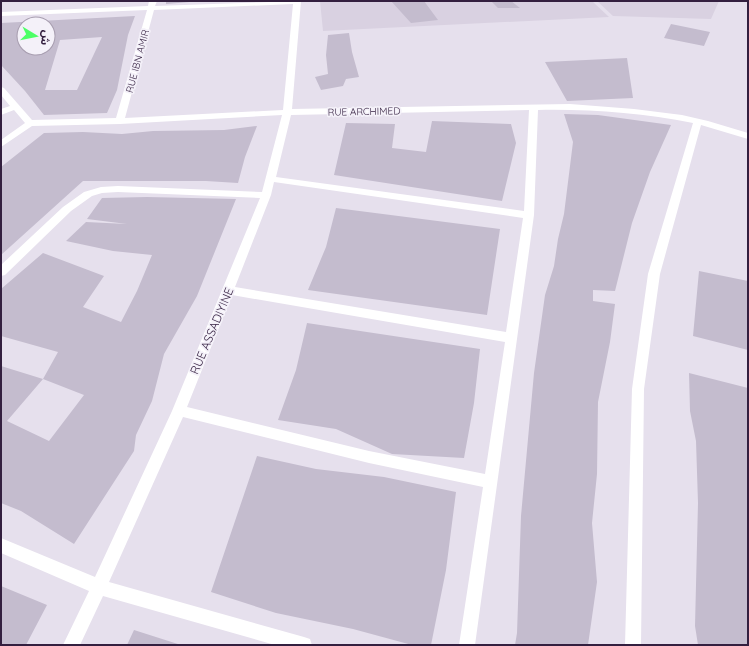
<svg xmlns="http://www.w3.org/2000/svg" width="749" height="646" viewBox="0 0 749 646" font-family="Quicksand,'Noto Sans Arabic',sans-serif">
	<rect width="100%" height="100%" fill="#e6e0ed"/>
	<path fill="#d9d1e1" d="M 320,1 L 592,1 L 609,17 L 323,31 Z
		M 597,1 L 719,1 L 711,19 L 613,16 Z"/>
	<path fill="#c4bcce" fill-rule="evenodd" d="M 166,1 L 190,1 L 190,2 L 166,4 Z
		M 391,1 L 424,1 L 438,20 L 411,23 Z
		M 491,1 L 511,1 L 520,8 L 498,8 Z
		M 135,16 L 128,35 L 117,90 L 107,113 L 44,115 L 25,91 L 1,65 L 1,23 ZM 24,24 L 48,24 L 48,48 L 24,48 ZM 102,37 L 77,90 L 45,90 L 60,40 Z
		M 671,24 L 710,32 L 704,46 L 664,38 Z
		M 349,33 L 352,52 L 359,77 L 346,79 L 343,86 L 321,90 L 315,77 L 328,74 L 326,55 L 328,35 Z
		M 627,58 L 633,98 L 567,101 L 545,62 Z
		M 564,114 L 598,115 L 671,125 L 650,172 L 632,223 L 615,291 L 593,290 L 593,301 L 615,304 L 610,342 L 598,402 L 597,474 L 592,523 L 597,582 L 588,645 L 515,645 L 517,633 L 521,516 L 534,373 L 545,295 L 554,266 L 558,239 L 564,214 L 573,142 Z
		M 432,121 L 511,124 L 516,143 L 502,201 L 334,175 L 346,123 L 395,124 L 392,148 L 426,152 Z
		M 257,126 L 245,157 L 238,183 L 206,181 L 83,181 L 1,255 L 1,167 L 44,133 L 83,132 L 122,134 L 153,131 L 224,130 Z
		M 147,197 L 236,199 L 197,296 L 164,354 L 152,401 L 136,435 L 134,451 L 74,544 L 21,511 L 1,503 L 1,366 L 43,379 L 58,352 L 1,336 L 1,289 L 43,253 L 104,276 L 83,307 L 121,322 L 137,291 L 152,255 L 113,251 L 66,241 L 86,222 L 127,224 L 87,219 L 102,198 ZM 43,379 L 84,395 L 49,441 L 7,421 Z
		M 336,208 L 500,229 L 487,315 L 308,290 L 326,247 Z
		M 699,271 L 748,281 L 748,350 L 693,336 Z
		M 307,323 L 480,349 L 474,403 L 464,458 L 392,454 L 336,429 L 278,420 L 296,370 Z
		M 689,373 L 748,388 L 748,645 L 698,645 L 695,626 L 698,503 L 696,441 L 690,411 Z
		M 257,456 L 316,469 L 384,477 L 456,492 L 446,570 L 431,645 L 412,645 L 353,629 L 276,613 L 211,592 Z
		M 1,586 L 47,605 L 26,645 L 1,645 Z
		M 134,630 L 181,645 L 127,645 Z"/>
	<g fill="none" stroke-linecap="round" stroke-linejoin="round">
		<path fill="#fff" fill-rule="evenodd" d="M 149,1 L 157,1 L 155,6 L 301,1 L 292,109 L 570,104 L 634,109 L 682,115 L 708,121 L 748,133 L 748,139 L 701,125 L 660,274 L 644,389 L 641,645 L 625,645 L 632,389 L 648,274 L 693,123 C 642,113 590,109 538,110 L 534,215 L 475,645 L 459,645 L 483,487 L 369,463 L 183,417 L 109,582 L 304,637 L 310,639 L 312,645 L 275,645 L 103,596 L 80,645 L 63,645 L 89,591 L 1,553 L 1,538 L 95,577 L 172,411 L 260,198 L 118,192 L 102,193 L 92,196 L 71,211 L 5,275 L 1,276 L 1,265 L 63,207 L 84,192 L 101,187 L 118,186 L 262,192 L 282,115 L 120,124 L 32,126 L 1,147 L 1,140 L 25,123 L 14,110 L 1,115 L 1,109 L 10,106 L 1,95 L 1,87 L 4,88 L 32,120 L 116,118 L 147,10 L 1,16 L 1,12 L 148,6 ZM 293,4 L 283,110 L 125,118 L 154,10 ZM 529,110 L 524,211 L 276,177 L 291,115 ZM 274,182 L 523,218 L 506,332 L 235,287 L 271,195 ZM 232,295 L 505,342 L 485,474 L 369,451 L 187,407 Z"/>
	</g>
	<g text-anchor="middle" stroke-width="3.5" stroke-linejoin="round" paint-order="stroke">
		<g font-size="10" fill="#331f3f" stroke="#f4f1f9">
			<text transform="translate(137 61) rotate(-75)" y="4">RUE IBN AMIR</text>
			<text transform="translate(364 111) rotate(-1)" y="4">RUE ARCHIMED</text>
		</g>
		<g font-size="12" fill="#331f3f" stroke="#f4f1f9">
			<text transform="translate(212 331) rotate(-67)" y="4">RUE ASSADIYINE</text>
		</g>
	</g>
	<rect width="749" height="646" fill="none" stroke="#331f3f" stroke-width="4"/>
	<g transform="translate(36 36) rotate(100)"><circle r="19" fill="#f4f1f9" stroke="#a79daf"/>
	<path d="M0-3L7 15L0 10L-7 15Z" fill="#4cff66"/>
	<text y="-6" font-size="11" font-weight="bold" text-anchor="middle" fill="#331f3f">ش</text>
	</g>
</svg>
